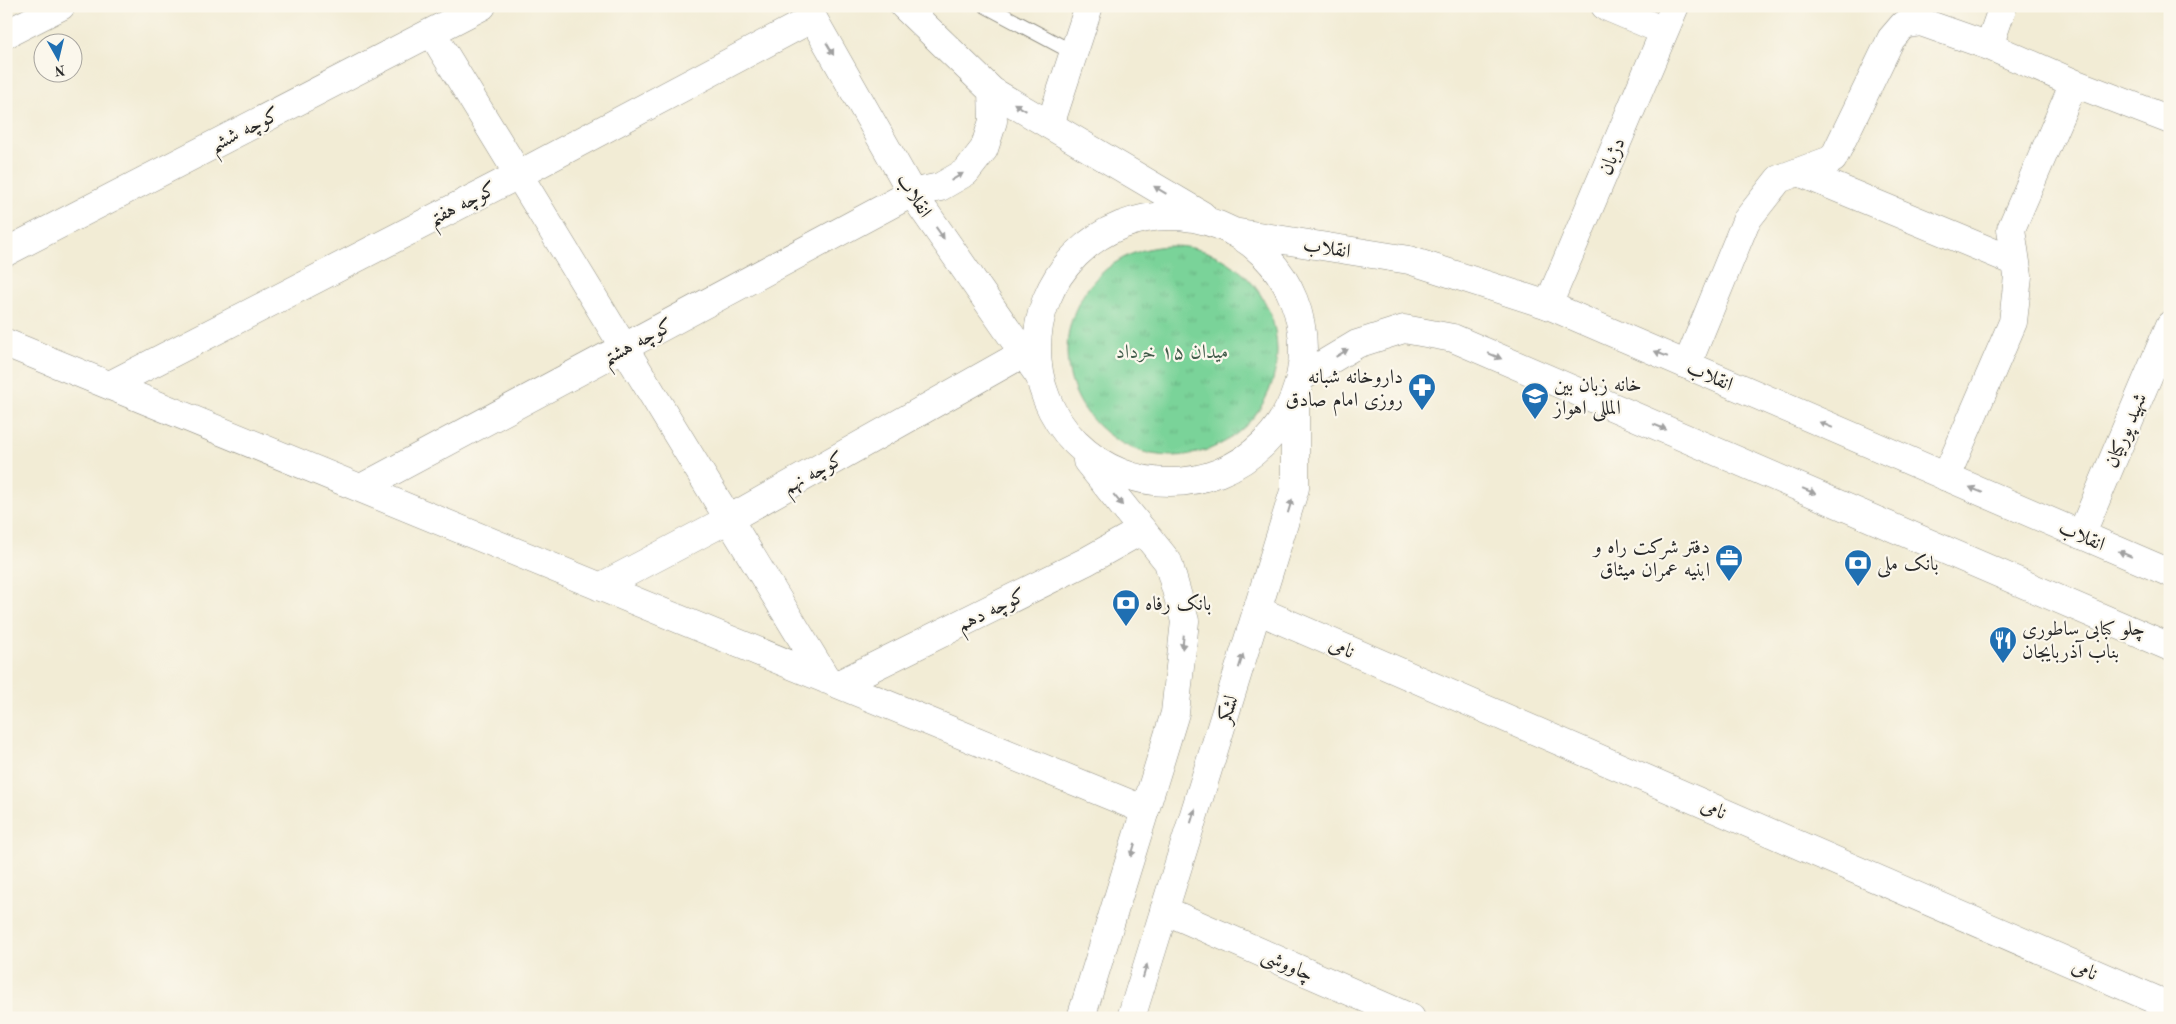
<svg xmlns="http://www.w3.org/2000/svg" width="2176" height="1024" viewBox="0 0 2176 1024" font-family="'Old Standard TT',Amiri,serif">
	<defs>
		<pattern id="park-tufts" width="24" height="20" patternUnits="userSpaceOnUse" patternTransform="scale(1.25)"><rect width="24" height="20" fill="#7ad399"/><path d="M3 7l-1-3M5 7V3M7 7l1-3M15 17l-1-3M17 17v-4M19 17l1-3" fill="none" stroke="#6ab584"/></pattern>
	</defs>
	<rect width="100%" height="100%" fill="#fbf7ec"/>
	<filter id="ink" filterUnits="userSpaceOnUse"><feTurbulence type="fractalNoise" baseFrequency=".02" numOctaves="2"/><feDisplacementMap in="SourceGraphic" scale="10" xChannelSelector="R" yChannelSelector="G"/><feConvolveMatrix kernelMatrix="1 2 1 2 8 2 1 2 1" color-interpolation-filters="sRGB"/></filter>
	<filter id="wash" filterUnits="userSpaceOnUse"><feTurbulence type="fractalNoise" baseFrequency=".0096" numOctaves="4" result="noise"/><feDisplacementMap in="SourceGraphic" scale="20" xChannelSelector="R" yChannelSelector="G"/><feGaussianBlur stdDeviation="1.12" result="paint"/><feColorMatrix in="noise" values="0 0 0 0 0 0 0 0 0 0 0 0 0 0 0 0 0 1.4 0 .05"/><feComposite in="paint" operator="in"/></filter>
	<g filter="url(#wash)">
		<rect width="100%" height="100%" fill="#f2ecd5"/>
		<path fill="url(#park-tufts)" stroke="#527f62" d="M1067 351a105 105 0 1 1 210 0a105 105 0 1 1-210 0Z"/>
	</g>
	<g filter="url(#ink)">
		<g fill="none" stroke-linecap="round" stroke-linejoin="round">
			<g stroke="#8e8c80" stroke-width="16">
				<path id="lane" d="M 986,6 L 1074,53"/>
			</g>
			<g stroke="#8e8c80" stroke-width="29">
				<path id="street" d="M 1605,6 L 1664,31
					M 432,33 L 827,680
					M 6,34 L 61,6
					M 1989,46 L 2003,6
					M 2074,83 L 2170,120
					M 1050,125 L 1089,6
					M 1799,172 L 2016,262
					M 6,252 L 482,6
					M 1548,305 L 1675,6
					M 6,343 L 1145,810
					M 1687,365 L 1746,221 L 1779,179 L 1833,159 L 1891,39 L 1903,25 L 1921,22 L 1989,46 L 2074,83 L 2011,229 L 2018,276 L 2013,322 L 1946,477
					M 110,385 L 518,175 L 813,18
					M 361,488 L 912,193
					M 2081,535 L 2170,325
					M 600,587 L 729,519 L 1024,353
					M 1257,610 L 2170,1006
					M 839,684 L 1085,562 L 1142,530
					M 1164,910 L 1411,1018"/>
			</g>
			<g stroke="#8e8c80" stroke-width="29">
				<path id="secondary" d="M 806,6 L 912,193 L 1038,374
					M 904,6 L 992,91 L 1202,215
					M 912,193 L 940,187 L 966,172 L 984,149 L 993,121 L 992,91
					M1037 349a133 133 0 1 1 266 0a133 133 0 1 1-266 0Z
					M 1233,232 L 1409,260 L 1548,305 L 2170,573
					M 1300,378 L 1357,344 L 1404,329 L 1453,338 L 2170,647
					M 1081,1018 L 1175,713 L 1185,621 L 1168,562 L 1087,461
					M 1131,1018 L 1295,488 L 1295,399"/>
			</g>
			<use href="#lane" stroke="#fff" stroke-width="14"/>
			<use href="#street" stroke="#fff" stroke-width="28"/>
			<use href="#secondary" stroke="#fff" stroke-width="28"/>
		</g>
		<defs><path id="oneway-solid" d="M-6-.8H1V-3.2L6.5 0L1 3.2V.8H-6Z" transform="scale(1.25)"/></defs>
		<g fill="#a0a0a0">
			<use href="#oneway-solid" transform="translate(830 49) rotate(60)"/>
			<use href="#oneway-solid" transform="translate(1020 107) rotate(-149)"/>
			<use href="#oneway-solid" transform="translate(957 177) rotate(-31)"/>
			<use href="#oneway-solid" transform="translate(1160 190) rotate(-149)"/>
			<use href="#oneway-solid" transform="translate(940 233) rotate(55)"/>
			<use href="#oneway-solid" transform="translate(1342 353) rotate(-31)"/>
			<use href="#oneway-solid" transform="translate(1661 354) rotate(-157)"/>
			<use href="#oneway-solid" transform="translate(1495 356) rotate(23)"/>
			<use href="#oneway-solid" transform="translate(1826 425) rotate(-157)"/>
			<use href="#oneway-solid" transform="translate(1660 427) rotate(23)"/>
			<use href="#oneway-solid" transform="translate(1976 490) rotate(-157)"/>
			<use href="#oneway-solid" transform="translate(1809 491) rotate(23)"/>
			<use href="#oneway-solid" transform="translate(1118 500) rotate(51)"/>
			<use href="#oneway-solid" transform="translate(1290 506) rotate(-73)"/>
			<use href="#oneway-solid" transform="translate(2125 554) rotate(-157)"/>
			<use href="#oneway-solid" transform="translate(1183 642) rotate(96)"/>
			<use href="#oneway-solid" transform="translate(1241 661) rotate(-73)"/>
			<use href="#oneway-solid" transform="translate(1193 816) rotate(-73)"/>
			<use href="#oneway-solid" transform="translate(1133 850) rotate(107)"/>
			<use href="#oneway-solid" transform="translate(1145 971) rotate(-73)"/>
		</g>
	</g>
	<defs>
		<g id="pharmacy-pin" transform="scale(1.4375)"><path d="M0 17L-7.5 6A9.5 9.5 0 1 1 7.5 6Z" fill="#1f6fb2" stroke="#fbf7ec"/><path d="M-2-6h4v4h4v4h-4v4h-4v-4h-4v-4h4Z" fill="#fff"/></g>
		<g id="school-pin" transform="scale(1.4375)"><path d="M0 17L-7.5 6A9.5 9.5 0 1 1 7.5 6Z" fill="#1f6fb2" stroke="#fbf7ec"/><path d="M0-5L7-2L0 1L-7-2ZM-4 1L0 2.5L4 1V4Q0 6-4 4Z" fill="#fff"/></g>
		<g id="office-pin" transform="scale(1.4375)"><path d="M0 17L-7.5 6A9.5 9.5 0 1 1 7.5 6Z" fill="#1f6fb2" stroke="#fbf7ec"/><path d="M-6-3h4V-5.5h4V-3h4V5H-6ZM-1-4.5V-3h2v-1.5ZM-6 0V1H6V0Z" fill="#fff"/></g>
		<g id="bank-pin" transform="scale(1.4375)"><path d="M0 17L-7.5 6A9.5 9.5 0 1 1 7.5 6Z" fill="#1f6fb2" stroke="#fbf7ec"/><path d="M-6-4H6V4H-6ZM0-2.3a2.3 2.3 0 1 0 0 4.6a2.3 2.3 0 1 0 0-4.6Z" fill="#fff"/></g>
		<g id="restaurant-pin" transform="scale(1.4375)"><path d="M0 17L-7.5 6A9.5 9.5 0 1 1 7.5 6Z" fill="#1f6fb2" stroke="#fbf7ec"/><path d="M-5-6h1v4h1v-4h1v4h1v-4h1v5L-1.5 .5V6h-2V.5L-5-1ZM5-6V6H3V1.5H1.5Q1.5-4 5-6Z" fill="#fff"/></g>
	</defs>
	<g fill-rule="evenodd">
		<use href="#pharmacy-pin" x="1422" y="387"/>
		<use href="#school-pin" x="1535" y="396"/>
		<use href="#office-pin" x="1729" y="558"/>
		<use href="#bank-pin" x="1858" y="563"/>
		<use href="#bank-pin" x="1126" y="603"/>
		<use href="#restaurant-pin" x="2003" y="640"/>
	</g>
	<g text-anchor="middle" stroke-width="4.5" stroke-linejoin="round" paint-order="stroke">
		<g font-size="20" fill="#2b2b2b" stroke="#fbf7ec">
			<text transform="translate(244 129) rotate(-27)" y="7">کوچه ششم</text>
			<text transform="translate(1611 156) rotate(-67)" y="7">دژبان</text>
			<text transform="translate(915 195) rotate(57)" y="7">انقلاب</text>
			<text transform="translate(462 203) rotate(-27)" y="7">کوچه هفتم</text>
			<text transform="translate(1327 247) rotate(9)" y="7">انقلاب</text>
			<text transform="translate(637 341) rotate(-28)" y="7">کوچه هشتم</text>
			<text transform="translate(1710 375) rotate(23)" y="7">انقلاب</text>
			<text transform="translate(2125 430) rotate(-67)" y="7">شهید پورکیان</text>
			<text transform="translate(813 472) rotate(-29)" y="7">کوچه نهم</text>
			<text transform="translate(2082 535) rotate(23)" y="7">انقلاب</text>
			<text transform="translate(991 609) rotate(-26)" y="7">کوچه دهم</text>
			<text transform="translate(1342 647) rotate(23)" y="7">نامی</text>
			<text transform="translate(1227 709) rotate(-73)" y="7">لشکر</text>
			<text transform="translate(1714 808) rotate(23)" y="7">نامی</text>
			<text transform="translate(1288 964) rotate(24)" y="7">چاووشی</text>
			<text transform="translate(2085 969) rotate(23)" y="7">نامی</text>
		</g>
		<g font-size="20" fill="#435d4c" stroke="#fbf7ec">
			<text x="1172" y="358">میدان ۱۵ خرداد</text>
		</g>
		<g font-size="20" fill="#2b2b2b" stroke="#fbf7ec" text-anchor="start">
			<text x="1403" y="383" text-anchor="end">داروخانه شبانه<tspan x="1403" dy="23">روزی امام صادق</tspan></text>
			<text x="1554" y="391">خانه زبان بین<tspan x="1554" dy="23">المللی اهواز</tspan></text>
			<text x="1710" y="553" text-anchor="end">دفتر شرکت راه و<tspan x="1710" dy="23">ابنیه عمران میثاق</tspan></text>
			<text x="1877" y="570">بانک ملی</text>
			<text x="1145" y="610">بانک رفاه</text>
			<text x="2022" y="635">چلو کبابی ساطوری<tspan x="2022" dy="23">بناب آذربایجان</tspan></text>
		</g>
	</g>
	<rect width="2176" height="1024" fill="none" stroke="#fbf7ec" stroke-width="25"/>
	<g transform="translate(58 58) rotate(172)"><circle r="24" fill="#fbf7ec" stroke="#a8a59f"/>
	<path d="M0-4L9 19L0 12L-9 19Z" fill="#1f6fb2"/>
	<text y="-8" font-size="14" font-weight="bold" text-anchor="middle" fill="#2b2b2b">N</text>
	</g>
</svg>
